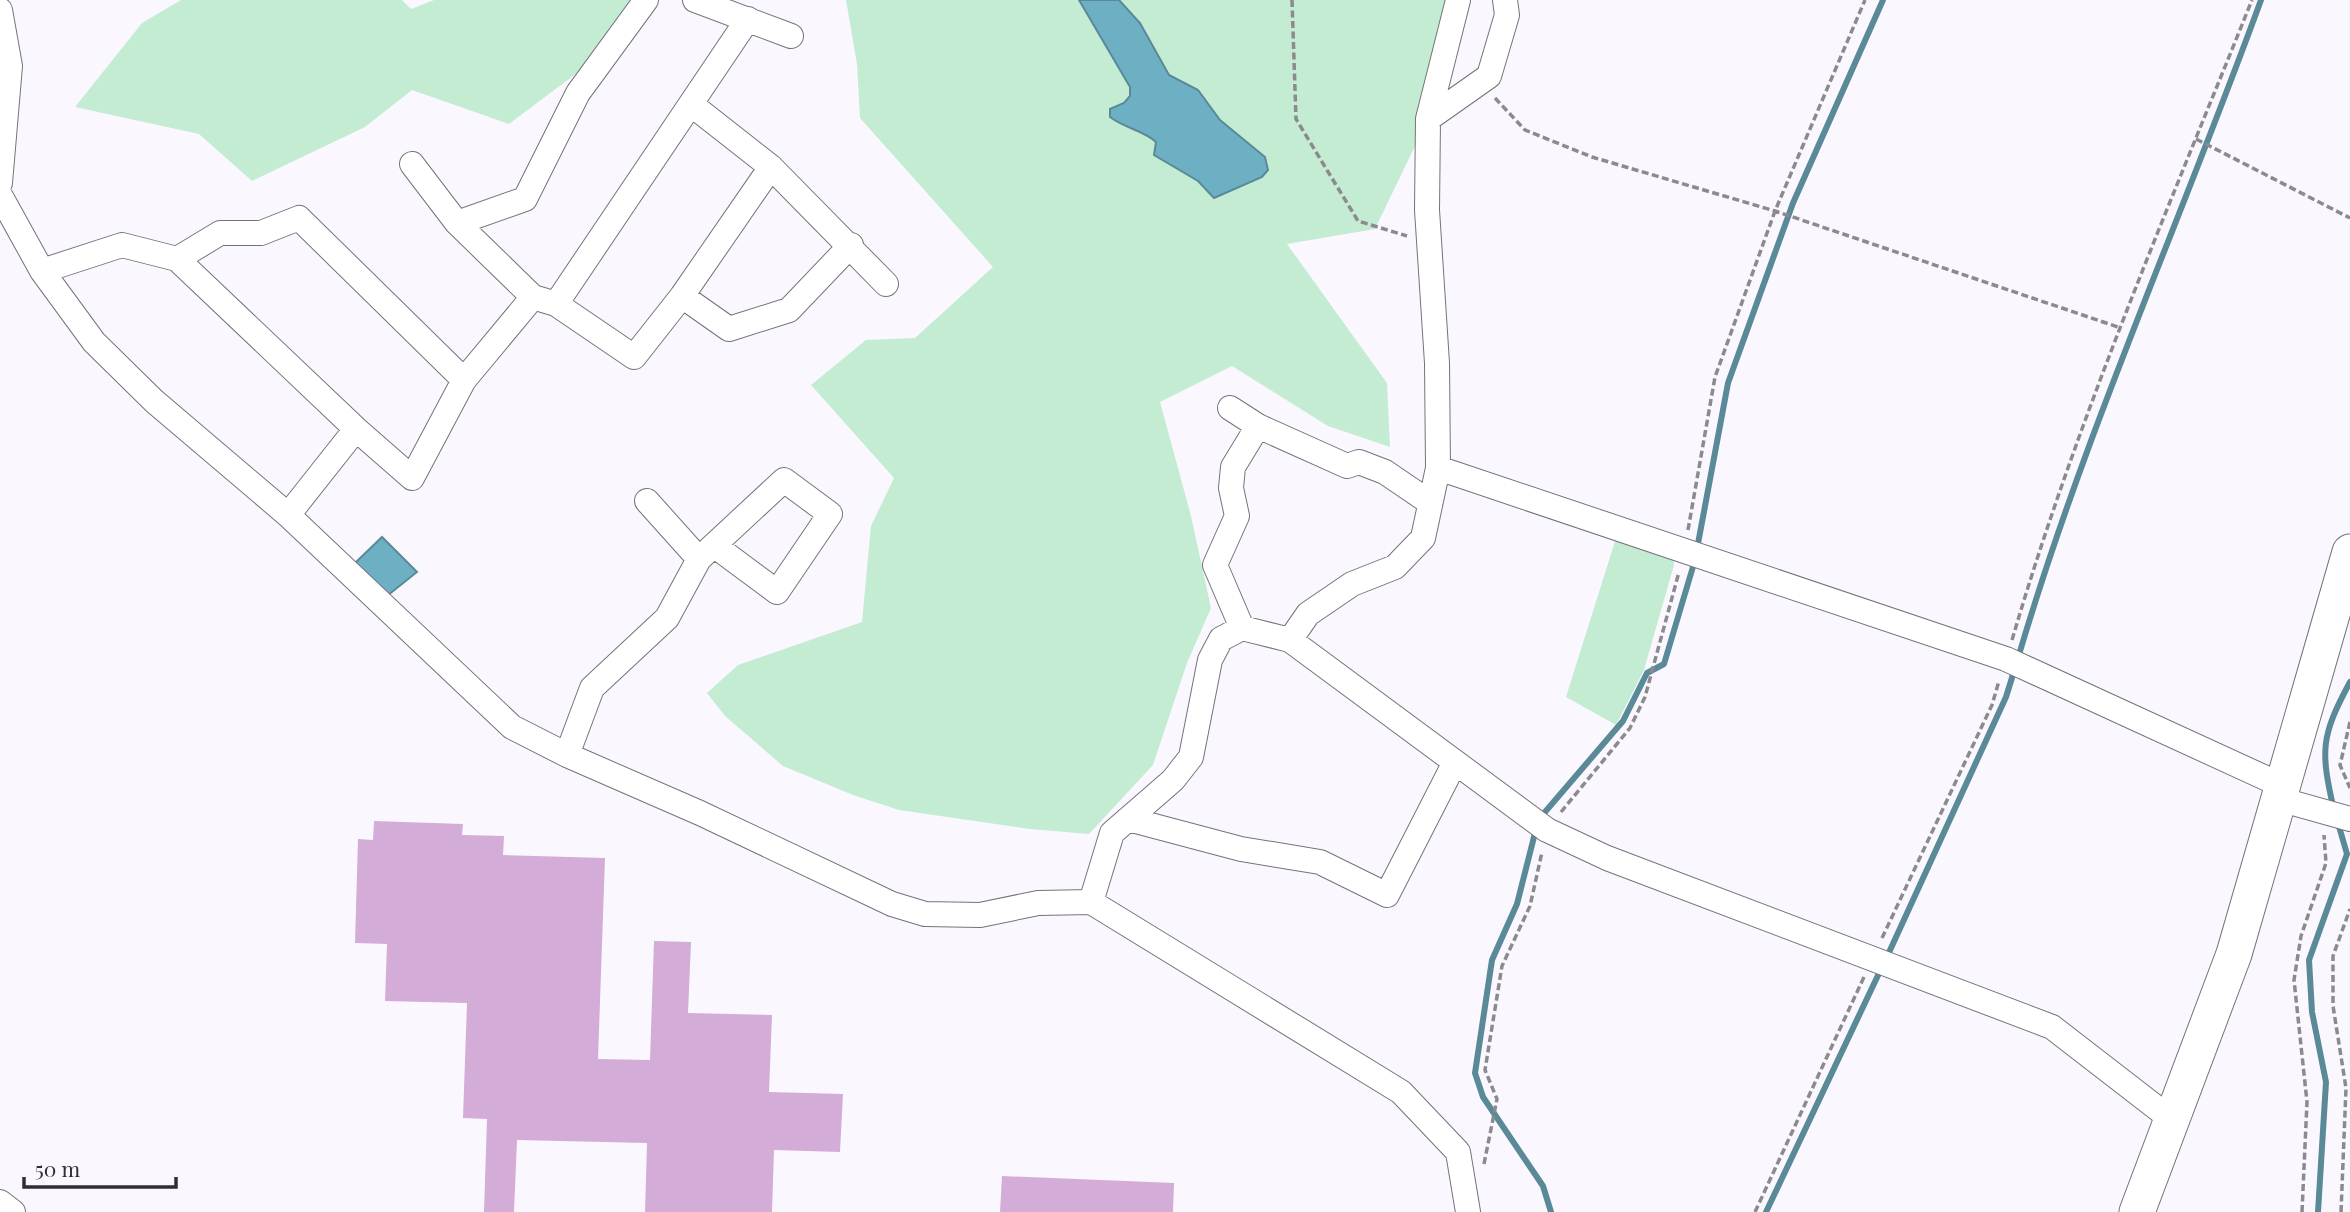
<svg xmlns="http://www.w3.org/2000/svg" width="2350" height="1212" viewBox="0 0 2350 1212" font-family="'Playfair Display',serif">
	<rect width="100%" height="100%" fill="#faf8fe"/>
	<path fill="#c3ecd3" d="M 181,0 L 402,0 L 411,9 L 434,0 L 634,0 L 585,67 L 509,124 L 412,90 L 365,127 L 252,181 L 199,134 L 75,107 L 142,23 Z
		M 846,0 L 1459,0 L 1428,119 L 1375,229 L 1287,244 L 1387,383 L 1390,447 L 1328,426 L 1232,366 L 1160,402 L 1191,516 L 1211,608 L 1187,663 L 1153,765 L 1089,834 L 1030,829 L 899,810 L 853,795 L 783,766 L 725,716 L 707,693 L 738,665 L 862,622 L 871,526 L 894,478 L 811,385 L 866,340 L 915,338 L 993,267 L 860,118 L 857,64 Z
		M 1616,538 L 1673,557 L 1674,565 L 1644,670 L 1616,725 L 1566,697 Z"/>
	<path fill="#6db0c4" stroke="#5a8998" stroke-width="2" d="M 1079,0 L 1119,0 L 1140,23 L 1169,75 L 1198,90 L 1220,120 L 1265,157 L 1268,170 L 1262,177 L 1214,198 L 1198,181 L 1154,155 L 1156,142 C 1143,130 1126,129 1110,117 L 1110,109 L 1124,103 L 1130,96 L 1130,87 Z
		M 382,537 L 417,572 L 387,596 L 355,563 Z"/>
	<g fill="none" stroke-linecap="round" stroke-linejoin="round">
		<path stroke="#5a8998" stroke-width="6" d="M 1697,549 L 1728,383 L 1793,203 L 1883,0
			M 2018,658 C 2084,434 2181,220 2261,0
			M 2334,810 C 2320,750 2321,736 2350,682
			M 1539,819 L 1623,721 L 1647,673 L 1664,664 L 1695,560
			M 1536,829 L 1517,904 L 1492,960 L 1475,1073 L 1483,1097 L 1543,1186 L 1551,1212
			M 1886,959 L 2006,697 L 2015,668
			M 1766,1212 L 1881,969
			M 2318,1212 L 2326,1082 L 2312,1012 L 2309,960 L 2347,854 L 2338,823"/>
	</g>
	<path fill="#d3acd7" d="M 374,821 L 463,824 L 462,835 L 504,836 L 503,855 L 605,858 L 598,1059 L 650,1060 L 654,941 L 691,942 L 688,1013 L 772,1015 L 769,1092 L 843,1094 L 840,1152 L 774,1150 L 772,1212 L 645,1212 L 647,1143 L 517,1140 L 514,1212 L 484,1212 L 487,1119 L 463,1118 L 467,1003 L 385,1001 L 387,944 L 355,943 L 358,839 L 373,840 Z
		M 1002,1176 L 1174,1183 L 1173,1212 L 1000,1212 Z"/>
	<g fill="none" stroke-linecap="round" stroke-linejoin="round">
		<g stroke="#75737a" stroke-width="26">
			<path id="street" d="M 695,0 L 791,36
				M 0,10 L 10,66 L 0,183
				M 692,105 L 771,167 L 886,284
				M 1428,119 L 1489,76 L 1507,15 L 1505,0
				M 412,164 L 457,223 L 533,297 L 556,304 L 748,19
				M 0,195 L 42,271 L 94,342 L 154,401 L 288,515 L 512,727 L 567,755 L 700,813 L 892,904 L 925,914 L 980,915 L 1038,903 L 1091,902 L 1401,1092 L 1458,1152 L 1468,1212
				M 457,223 L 525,199 L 578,93 L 646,0
				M 177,259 L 356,429
				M 42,271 L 122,245 L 177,259 L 220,233 L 261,233 L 299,218 L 464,380
				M 682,296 L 729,329 L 789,310 L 851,245
				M 556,304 L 634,357 L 682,296 L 771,167
				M 1230,408 L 1258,426 L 1347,466 L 1359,462 L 1385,472 L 1429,502
				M 1438,468 L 2006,659 L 2283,786
				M 647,501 L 699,559
				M 288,515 L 356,429 L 412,478 L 464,380 L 533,297
				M 1242,628 L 1215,565 L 1237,516 L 1231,488 L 1233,467 L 1258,426
				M 1290,640 L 1308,614 L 1352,584 L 1395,567 L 1423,538 L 1438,468 L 1437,363 L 1427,210 L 1428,119 L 1458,0
				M 567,755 L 592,688 L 667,618 L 699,559 L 784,480 L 830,514 L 777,592 L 715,546
				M 2279,799 L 2350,819
				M 1128,819 L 1241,849 L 1320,862 L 1387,895 L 1454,764
				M 1091,902 L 1112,833 L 1173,780 L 1191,757 L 1210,660 L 1221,639 L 1242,628 L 1290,640 L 1547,830 L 1607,858 L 2052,1027 L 2171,1119
				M 0,1202 L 13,1212"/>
		</g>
		<g stroke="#75737a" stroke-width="37">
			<path id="secondary" d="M 2137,1212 L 2234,954 L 2350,552"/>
		</g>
		<path stroke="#8b8a8e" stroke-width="3.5" stroke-dasharray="7 3.5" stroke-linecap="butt" d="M 1292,0 L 1296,119 L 1358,221 L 1407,236
			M 1495,98 L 1525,130 L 1592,157 L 1775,211 L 2121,328
			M 2196,139 L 2350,218
			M 1688,530 L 1715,377 L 1775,211 L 1865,0
			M 2012,640 C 2076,422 2167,211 2252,0
			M 2350,722 L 2340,765 L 2350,788
			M 1561,812 L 1630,728 L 1645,697 L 1679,572
			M 1882,938 L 1992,705 L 1999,681
			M 1484,1164 L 1497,1099 L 1485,1070 L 1502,966 L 1530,906 L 1542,852
			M 1755,1212 L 1864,977
			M 2302,1212 L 2307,1102 L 2294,980 L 2301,936 L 2326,863 L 2324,835
			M 2341,1212 L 2346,1088 L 2333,1006 L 2333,956 L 2350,909"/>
		<use href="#street" stroke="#fff" stroke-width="24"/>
		<use href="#secondary" stroke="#fff" stroke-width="35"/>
	</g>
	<path d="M24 1177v10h152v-10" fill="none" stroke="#2f2e31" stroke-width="3.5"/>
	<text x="35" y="1177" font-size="21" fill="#2f2e31" stroke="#faf8fe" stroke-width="5" paint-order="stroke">50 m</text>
</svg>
